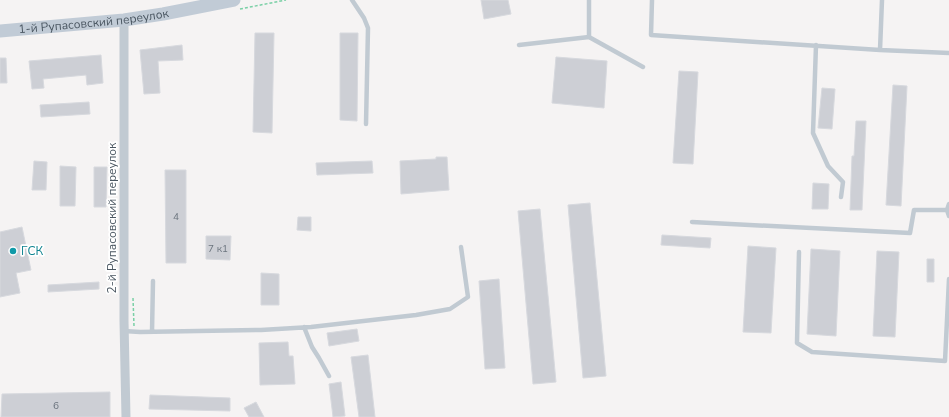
<svg xmlns="http://www.w3.org/2000/svg" width="949" height="417" viewBox="0 0 949 417" font-family="'Nunito Sans',sans-serif">
	<rect width="100%" height="100%" fill="#f5f3f3"/>
	<path fill="#cdcfd5" stroke="#d7d9de" d="M 481,0 L 508,0 L 511,14 L 484,19 Z
		M 255,33 L 274,33 L 272,133 L 253,132 Z
		M 340,33 L 358,33 L 357,121 L 340,120 Z
		M 182,45 L 183,60 L 158,61 L 160,93 L 144,94 L 140,50 Z
		M 101,55 L 103,83 L 87,85 L 86,75 L 43,79 L 44,88 L 32,89 L 29,61 Z
		M 556,57 L 607,61 L 604,108 L 552,103 Z
		M 0,58 L 6,58 L 7,83 L 0,83 Z
		M 679,71 L 698,72 L 693,164 L 673,163 Z
		M 893,85 L 907,86 L 901,206 L 886,205 Z
		M 822,88 L 835,89 L 832,129 L 818,128 Z
		M 89,102 L 90,114 L 41,117 L 40,105 Z
		M 856,121 L 866,121 L 862,210 L 850,210 L 852,156 L 854,156 Z
		M 436,157 L 447,157 L 449,190 L 401,194 L 400,161 L 436,159 Z
		M 34,161 L 47,162 L 46,190 L 32,190 Z
		M 372,161 L 373,173 L 317,175 L 316,163 Z
		M 60,166 L 76,167 L 75,206 L 60,206 Z
		M 94,167 L 107,167 L 106,207 L 94,207 Z
		M 165,170 L 186,170 L 186,263 L 166,263 Z
		M 813,183 L 829,184 L 828,209 L 812,209 Z
		M 590,203 L 606,376 L 583,378 L 568,205 Z
		M 540,209 L 556,382 L 533,384 L 518,211 Z
		M 298,217 L 311,217 L 311,231 L 297,230 Z
		M 22,227 L 31,270 L 16,273 L 20,293 L 0,297 L 0,232 Z
		M 662,235 L 711,238 L 710,248 L 661,245 Z
		M 206,236 L 231,236 L 230,260 L 206,259 Z
		M 748,246 L 776,248 L 771,333 L 743,332 Z
		M 811,249 L 840,251 L 836,336 L 807,334 Z
		M 877,251 L 899,252 L 895,337 L 873,336 Z
		M 927,259 L 934,259 L 934,282 L 927,282 Z
		M 261,273 L 279,274 L 279,305 L 261,305 Z
		M 499,279 L 505,368 L 485,369 L 479,281 Z
		M 99,282 L 99,289 L 48,292 L 48,285 Z
		M 357,329 L 359,341 L 329,346 L 327,333 Z
		M 288,342 L 289,356 L 293,356 L 295,384 L 260,385 L 259,343 Z
		M 368,355 L 375,417 L 359,417 L 351,357 Z
		M 341,382 L 345,416 L 333,417 L 329,384 Z
		M 110,392 L 110,417 L 1,417 L 2,394 Z
		M 150,395 L 230,398 L 230,411 L 149,409 Z
		M 256,402 L 264,417 L 249,417 L 244,408 Z"/>
	<g fill="none" stroke-linecap="round" stroke-linejoin="round">
		<path stroke="#7ad0a6" stroke-width="1.5" stroke-dasharray="3 2" stroke-linecap="butt" d="M 240,9 L 286,0
			M 133,298 L 134,326"/>
		<path stroke="#c1cad2" stroke-width="4.5" d="M 352,0 L 364,18 L 368,28 L 366,124
			M 589,0 L 589,37 L 643,67
			M 652,0 L 651,35 L 880,50
			M 882,0 L 880,50 L 949,53
			M 519,45 L 589,37
			M 816,45 L 813,133 L 828,166 L 843,182 L 841,197
			M 947,210 L 949,216
			M 692,222 L 910,233 L 914,210 L 947,210 L 949,204
			M 799,252 L 797,343 L 812,352 L 945,361 L 949,279
			M 304,327 L 312,347 L 319,358 L 329,376
			M 124,331 L 140,332 L 261,330 L 311,327 L 416,315 L 450,309 L 468,297 L 461,247
			M 152,332 L 153,281"/>
		<path stroke="#c1cad2" stroke-width="9" d="M 124,20 L 124,321 L 126,417"/>
		<path stroke="#c1cbd6" stroke-width="13" id="s1" d="M 0,31 L 124,20 L 163,14 L 234,0"/>
	</g>
	<circle fill="#0f9aa8" stroke="#fff" stroke-width="1.5" cx="13" cy="251" r="4"/>
	<g text-anchor="middle" stroke-width="3.5" stroke-linejoin="round" paint-order="stroke">
		<g font-size="10" fill="#6b747e">
			<text x="176" y="220">4</text>
			<text x="218" y="252">7 к1</text>
			<text x="56" y="409">6</text>
		</g>
		<g font-size="12" fill="#4a5661" stroke="#fff">
			<text dy="4" stroke="none"><textPath href="#s1" startOffset="94">1-й Рупасовский переулок</textPath></text>
			<text transform="translate(112 218) rotate(-90)" y="4">2-й Рупасовский переулок</text>
		</g>
		<g font-size="12" fill="#0d838f" stroke="#fff" text-anchor="start">
			<text x="21" y="255">ГСК</text>
		</g>
	</g>
</svg>
